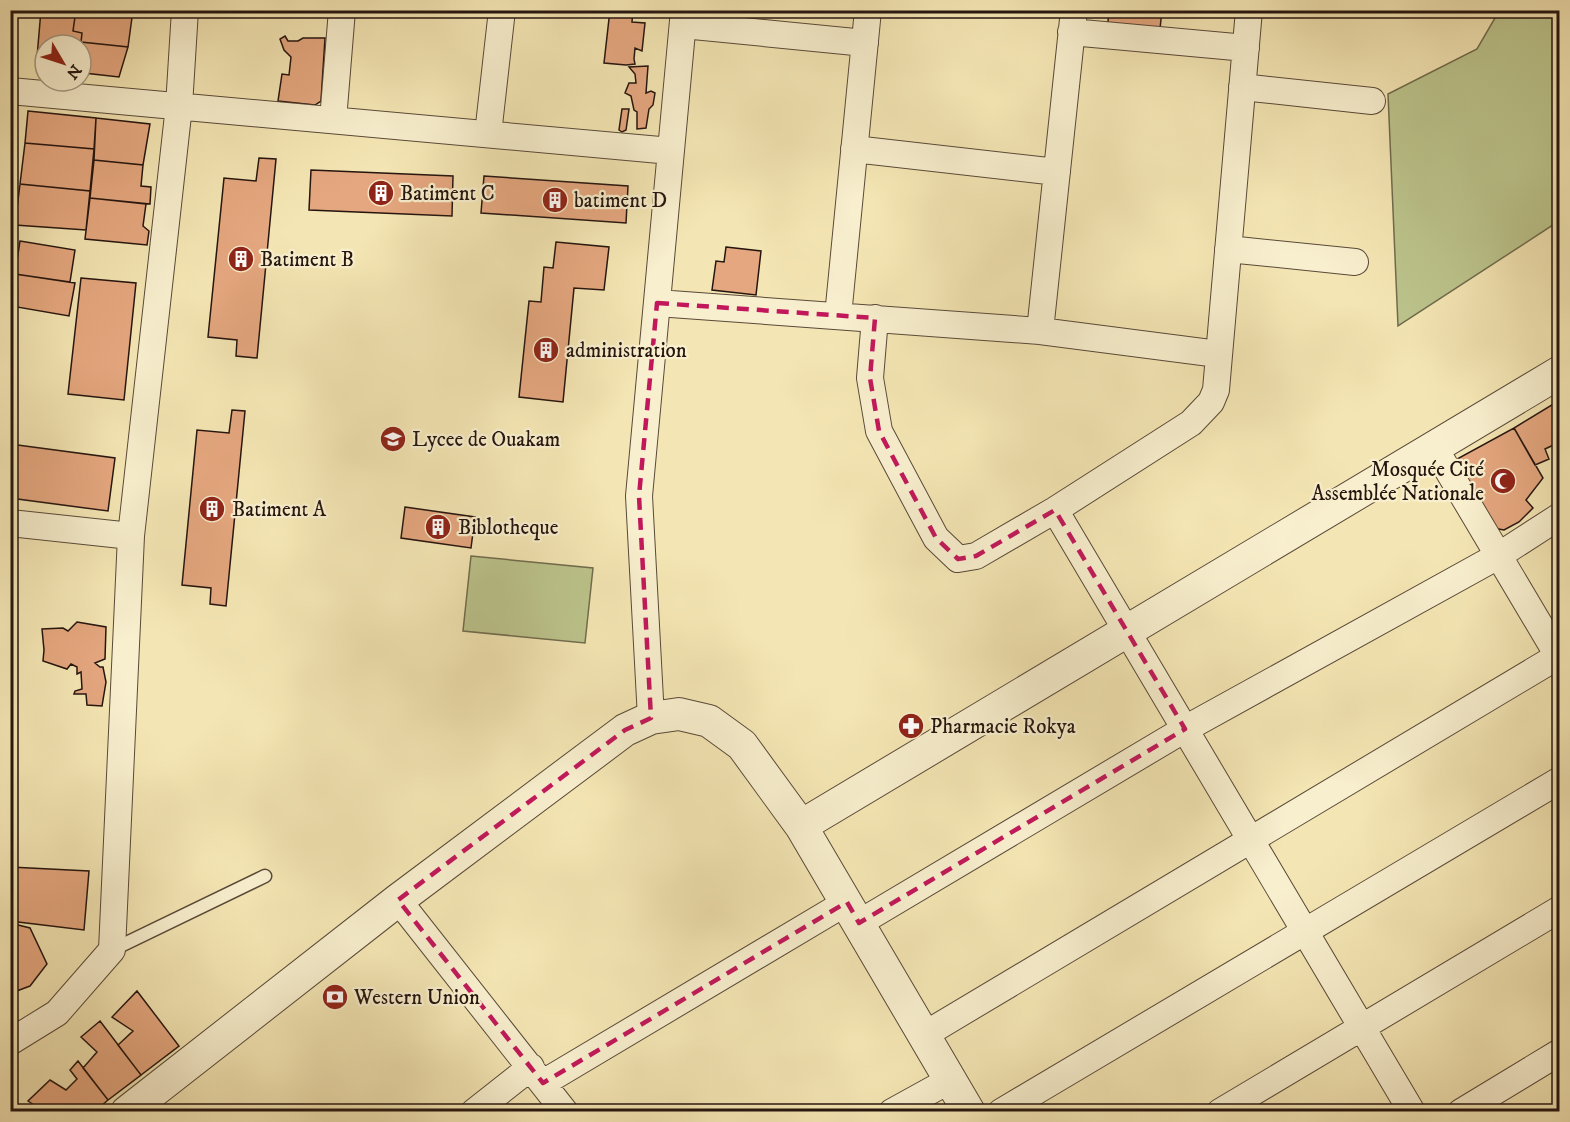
<svg xmlns="http://www.w3.org/2000/svg" width="1570" height="1122" viewBox="0 0 1570 1122" font-family="'IM FELL DW Pica',serif">
	<rect width="100%" height="100%" fill="#f4e6b4"/>
	<filter id="stains"><feTurbulence type="fractalNoise" baseFrequency=".00333" numOctaves="4"/><feColorMatrix values="0 0 0 0 .2 0 0 0 0 .09 0 0 0 0 .02 0 0 0 .5 -.17"/></filter>
	<radialGradient id="worn" r=".72"><stop offset=".6" stop-color="#630" stop-opacity="0"/><stop offset="1" stop-color="#630" stop-opacity=".3"/></radialGradient>
	<path fill="#bcc48c" stroke="#706c4e" stroke-width="1.5" d="M 1499,11 L 1559,11 L 1559,221 L 1398,326 L 1388,94 L 1477,49 Z
		M 471,556 L 593,568 L 585,643 L 463,631 Z"/>
	<path fill="#e5a77f" stroke="#25150f" stroke-width="1.5" d="M 41,10 L 76,10 L 73,31 L 82,33 L 81,42 L 84,73 L 81,73 L 81,45 L 45,45 L 45,70 L 36,69 Z
		M 76,10 L 133,10 L 128,47 L 81,42 L 82,33 L 73,31 Z
		M 133,10 L 171,10 L 171,15 Z
		M 610,10 L 633,10 L 632,22 L 645,23 L 642,51 L 635,48 L 634,59 L 635,64 L 626,65 L 604,63 Z
		M 1109,10 L 1162,10 L 1159,38 L 1107,33 Z
		M 285,36 L 288,41 L 298,41 L 303,38 L 325,38 L 321,101 L 315,105 L 278,101 L 282,74 L 289,75 L 291,57 L 284,50 L 280,39 Z
		M 81,42 L 128,47 L 119,77 L 84,73 Z
		M 648,66 L 646,93 L 651,91 L 655,93 L 653,105 L 649,109 L 646,128 L 637,129 L 637,112 L 634,110 L 631,96 L 625,93 L 629,83 L 636,83 L 635,74 L 629,67 Z
		M 622,109 L 629,109 L 626,130 L 622,132 L 619,130 Z
		M 28,111 L 96,118 L 94,149 L 25,143 Z
		M 96,118 L 150,124 L 143,165 L 94,160 Z
		M 25,143 L 94,149 L 90,191 L 20,184 Z
		M 259,158 L 276,159 L 257,358 L 236,356 L 237,340 L 208,337 L 224,178 L 256,181 Z
		M 94,160 L 143,165 L 141,186 L 151,187 L 150,204 L 90,198 Z
		M 311,170 L 453,176 L 452,216 L 309,210 Z
		M 484,176 L 628,186 L 626,223 L 481,213 Z
		M 20,184 L 90,191 L 86,230 L 15,225 Z
		M 90,198 L 146,204 L 143,226 L 149,231 L 147,245 L 85,239 Z
		M 20,241 L 75,250 L 70,282 L 15,274 Z
		M 556,242 L 609,247 L 604,290 L 574,288 L 563,402 L 519,397 L 529,301 L 541,302 L 544,267 L 553,268 Z
		M 726,247 L 761,251 L 756,295 L 712,290 L 716,261 L 724,262 Z
		M 15,274 L 75,283 L 69,316 L 11,306 Z
		M 81,278 L 136,283 L 124,400 L 68,394 Z
		M 1555,403 L 1560,410 L 1560,442 L 1545,449 L 1549,459 L 1535,465 L 1514,428 Z
		M 232,410 L 245,411 L 226,606 L 210,604 L 211,588 L 182,585 L 197,430 L 229,433 Z
		M 1514,428 L 1543,478 L 1526,500 L 1533,508 L 1519,522 L 1504,530 L 1493,528 L 1467,485 L 1457,459 Z
		M 10,444 L 115,458 L 108,511 L 10,498 Z
		M 405,507 L 475,517 L 471,548 L 401,538 Z
		M 77,622 L 106,627 L 105,659 L 95,663 L 100,667 L 103,667 L 106,682 L 102,706 L 87,705 L 86,694 L 74,694 L 75,691 L 82,689 L 81,672 L 77,674 L 77,667 L 71,664 L 67,669 L 43,661 L 44,650 L 42,629 L 63,628 L 68,631 Z
		M 10,867 L 89,871 L 84,930 L 10,921 Z
		M 10,923 L 30,928 L 47,964 L 30,986 L 14,992 L 10,984 Z
		M 137,991 L 179,1046 L 141,1075 L 118,1045 L 133,1031 L 112,1017 Z
		M 100,1021 L 141,1075 L 108,1100 L 83,1068 L 97,1052 L 81,1037 Z
		M 78,1061 L 108,1100 L 94,1112 L 38,1112 L 40,1109 L 28,1101 L 50,1080 L 66,1090 L 77,1079 L 70,1070 Z"/>
	<g fill="none" stroke-linecap="round" stroke-linejoin="round">
		<g stroke="#594938" stroke-width="15">
			<path id="service" d="M 112,950 L 265,876"/>
		</g>
		<g stroke="#594938" stroke-width="28">
			<path id="minor" d="M 683,25 L 865,43
				M 1071,32 L 1246,48
				M 1242,87 L 1372,101
				M 10,91 L 671,151
				M 333,120 L 342,10
				M 488,134 L 502,10
				M 854,149 L 1057,172
				M 1228,249 L 1355,262
				M 657,303 L 1040,331 L 1218,354
				M 838,316 L 868,10
				M 875,318 L 870,378 L 879,431 L 936,538 L 958,559 L 976,556 L 1055,510 L 1191,423 L 1211,402 L 1216,390 L 1249,10
				M 1040,331 L 1074,10
				M 1434,447 L 1560,659
				M 1055,510 L 1412,1112
				M 10,523 L 131,536
				M 651,718 L 639,496 L 684,10
				M 398,900 L 565,1112
				M 859,923 L 1185,729 L 1498,556 L 1560,516
				M 924,1035 L 1560,655
				M 10,1042 L 57,1013 L 112,950 L 131,536 L 179,106 L 185,10
				M 543,1083 L 847,902
				M 474,1112 L 531,1067
				M 892,1112 L 950,1080
				M 1001,1112 L 1560,780
				M 1220,1112 L 1560,909
				M 1461,1112 L 1560,1052"/>
		</g>
		<g stroke="#594938" stroke-width="34">
			<path id="tertiary" d="M 801,826 L 1560,372
				M 127,1112 L 398,900 L 625,730 L 651,718 L 679,714 L 709,721 L 742,745 L 801,826 L 969,1112"/>
		</g>
		<use href="#service" stroke="#f8efce" stroke-width="12"/>
		<use href="#minor" stroke="#f8efce" stroke-width="26"/>
		<use href="#tertiary" stroke="#f8efce" stroke-width="32"/>
	</g>
	<path fill="none" stroke="#c2185b" stroke-width="4.5" stroke-dasharray="12 8" stroke-linejoin="round" d="M 657,303 L 875,318 L 870,378 L 879,431 L 936,538 L 958,559 L 976,556 L 1055,510 L 1185,729 L 859,923 L 847,902 L 543,1083 L 398,900 L 625,730 L 651,718 L 639,496 Z"/>
	<defs>
		<g id="building-disc" transform="scale(1.35)"><circle r="9.5" fill="#8f2418" stroke="#f8efce"/><path d="M-4-6H4V6H1V3H-1V6H-4ZM-2.5-4.3h1.7v1.8h-1.7ZM.8-4.3h1.7v1.8H.8ZM-2.5-1h1.7V.8h-1.7ZM.8-1h1.7V.8H.8Z" fill="#fff"/></g>
		<g id="school-disc" transform="scale(1.35)"><circle r="9.5" fill="#8f2418" stroke="#f8efce"/><path d="M0-5L7-2L0 1L-7-2ZM-4 1L0 2.5L4 1V4Q0 6-4 4Z" fill="#fff"/></g>
		<g id="mosque-disc" transform="scale(1.35)"><circle r="9.5" fill="#8f2418" stroke="#f8efce"/><path d="M3.5-4.9A6 6 0 1 0 3.5 4.9A5 5 0 1 1 3.5-4.9Z" fill="#fff"/></g>
		<g id="pharmacy-disc" transform="scale(1.35)"><circle r="9.5" fill="#8f2418" stroke="#f8efce"/><path d="M-2-6h4v4h4v4h-4v4h-4v-4h-4v-4h4Z" fill="#fff"/></g>
		<g id="bank-disc" transform="scale(1.35)"><circle r="9.5" fill="#8f2418" stroke="#f8efce"/><path d="M-6-4H6V4H-6ZM0-2.3a2.3 2.3 0 1 0 0 4.6a2.3 2.3 0 1 0 0-4.6Z" fill="#fff"/></g>
	</defs>
	<g fill-rule="evenodd">
		<use href="#building-disc" x="381" y="193"/>
		<use href="#building-disc" x="555" y="200"/>
		<use href="#building-disc" x="241" y="259"/>
		<use href="#building-disc" x="546" y="350"/>
		<use href="#school-disc" x="393" y="439"/>
		<use href="#mosque-disc" x="1503" y="481"/>
		<use href="#building-disc" x="212" y="509"/>
		<use href="#building-disc" x="438" y="527"/>
		<use href="#pharmacy-disc" x="911" y="726"/>
		<use href="#bank-disc" x="335" y="997"/>
	</g>
	<g text-anchor="middle" stroke-width="4.5" stroke-linejoin="round" paint-order="stroke">
		<g font-size="21" fill="#25150f" stroke="#f8efce" text-anchor="start">
			<text x="400" y="200">Batiment C</text>
			<text x="574" y="207">batiment D</text>
			<text x="260" y="266">Batiment B</text>
			<text x="566" y="357">administration</text>
			<text x="412" y="446">Lycee de Ouakam</text>
			<text x="1484" y="476" text-anchor="end">Mosquée Cité<tspan x="1484" dy="24">Assemblée Nationale</tspan></text>
			<text x="232" y="516">Batiment A</text>
			<text x="458" y="534">Biblotheque</text>
			<text x="930" y="733">Pharmacie Rokya</text>
			<text x="354" y="1004">Western Union</text>
		</g>
	</g>
	<rect width="1570" height="1122" fill="none" stroke="#f4e6b4" stroke-width="36"/>
	<rect x="12" y="12" width="1546" height="1098" fill="none" stroke="#25150f" stroke-width="3"/>
	<rect x="18" y="18" width="1534" height="1086" fill="none" stroke="#25150f" stroke-width="1.5"/>
	<g transform="translate(63 63) rotate(129)"><circle r="28" fill="#f8efce" stroke="#a49882" stroke-width="1.5"/>
	<path d="M0-4.5L10 22L0 15L-10 22Z" fill="#8f2418"/>
	<text y="-9" font-size="16" font-weight="bold" text-anchor="middle" fill="#25150f">N</text>
	</g>
	<rect width="100%" height="100%" filter="url(#stains)"/>
	<rect width="100%" height="100%" fill="url(#worn)"/>
</svg>
